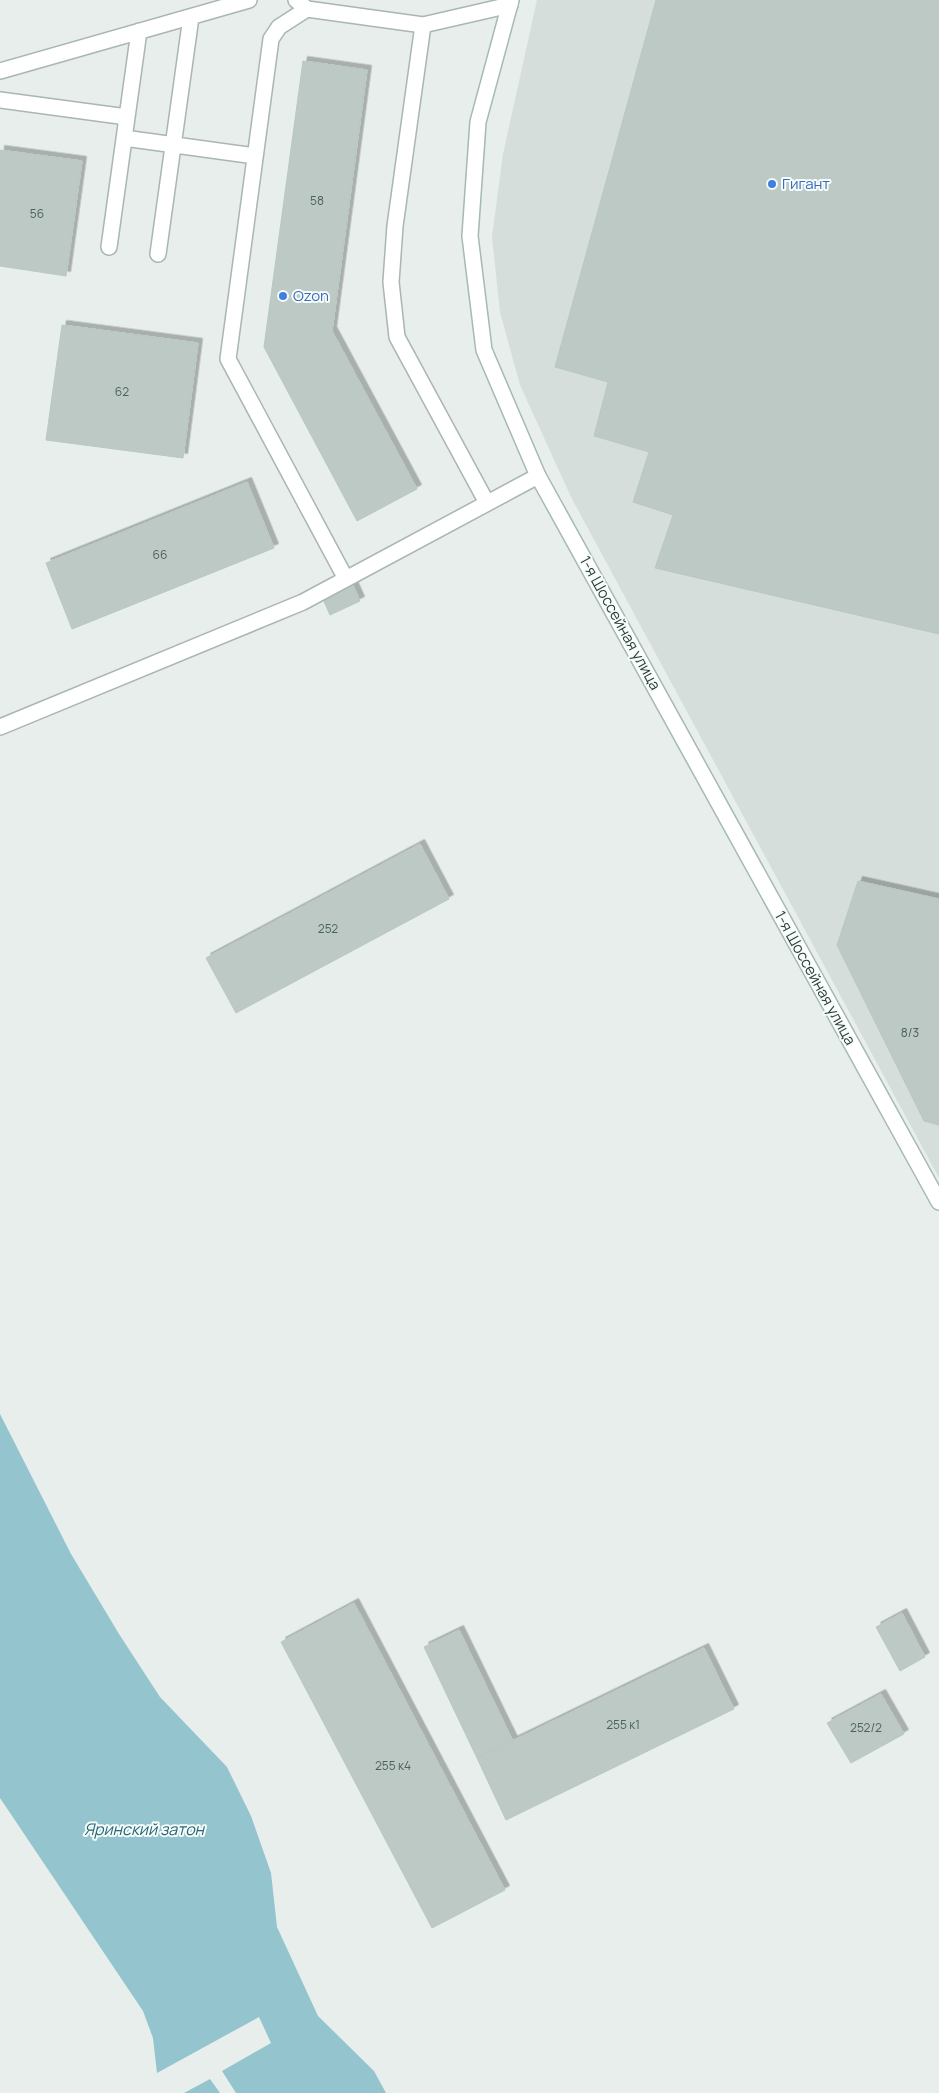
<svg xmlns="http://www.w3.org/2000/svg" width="939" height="2093" viewBox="0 0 939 2093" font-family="Manrope,sans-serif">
	<defs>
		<filter id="shadow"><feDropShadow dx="4.5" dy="-4.5" stdDeviation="0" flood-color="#0004"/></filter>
	</defs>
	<rect width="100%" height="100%" fill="#e7eeeb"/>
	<path fill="#d5deda" d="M 537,0 L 939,0 L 939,1178 L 571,497 L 520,385 L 500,312 L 492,237 L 503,154 Z"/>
	<path fill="#94c4ce" d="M 0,1414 L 71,1554 L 119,1634 L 160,1697 L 227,1767 L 251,1816 L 271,1873 L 277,1927 L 318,2016 L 374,2071 L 386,2093 L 236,2093 L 222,2071 L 271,2043 L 259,2017 L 157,2073 L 153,2038 L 143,2011 L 0,1798 Z
		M 210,2079 L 220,2093 L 184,2093 Z"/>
	<path fill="#bcc9c4" stroke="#b9c8c2" filter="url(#shadow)" d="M 656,0 L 939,0 L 939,634 L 655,568 L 673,515 L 633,502 L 649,452 L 594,436 L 608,382 L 555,367 Z
		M 303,61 L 367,70 L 332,331 L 417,489 L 357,521 L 264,347 Z
		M 0,150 L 82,161 L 66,276 L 0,266 Z
		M 62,325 L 198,343 L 183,458 L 46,440 Z
		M 247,482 L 274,548 L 72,629 L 46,563 Z
		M 352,583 L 360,601 L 330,615 L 322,597 Z
		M 420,844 L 449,899 L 236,1013 L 206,958 Z
		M 858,881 L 939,899 L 939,1125 L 924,1121 L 837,945 Z
		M 354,1603 L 505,1890 L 432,1928 L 281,1642 Z
		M 902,1613 L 925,1657 L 900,1671 L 876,1627 Z
		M 459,1630 L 513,1741 L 477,1758 L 424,1647 Z
		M 704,1648 L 734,1709 L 506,1820 L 477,1758 Z
		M 881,1694 L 904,1734 L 851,1763 L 827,1723 Z"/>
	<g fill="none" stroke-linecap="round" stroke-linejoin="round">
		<g stroke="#aab6b2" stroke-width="18">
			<path id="service" d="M 296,0 L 307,9 L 423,25 L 510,5
				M 307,9 L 279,27 L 271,39 L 228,359 L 346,579
				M 423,25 L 395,226 L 391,282 L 397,337 L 487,503
				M 0,71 L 249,0
				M 0,100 L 127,117
				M 124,138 L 255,156
				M 109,247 L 139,31
				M 158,254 L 191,17
				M 0,727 L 303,602 L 538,476"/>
		</g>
		<g stroke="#a6b9b3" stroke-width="18">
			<path id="secondary" d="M 511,0 L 478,122 L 470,236 L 484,350 L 538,476 L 939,1202"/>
		</g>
		<use href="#service" stroke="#fff" stroke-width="15"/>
		<use href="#secondary" stroke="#fff" stroke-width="15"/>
	</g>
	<g fill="#3f7fe0" stroke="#f7fbf9" stroke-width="2">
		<circle cx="772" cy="184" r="5"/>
		<circle cx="283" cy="296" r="5"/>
	</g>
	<g text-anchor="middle" stroke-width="4" stroke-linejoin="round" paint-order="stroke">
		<g font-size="12" fill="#4c625c">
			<text x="317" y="205">58</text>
			<text x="37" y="218">56</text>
			<text x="122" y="396">62</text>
			<text x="160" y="559">66</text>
			<text x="328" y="933">252</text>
			<text x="910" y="1037">8/3</text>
			<text x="623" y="1729">255 к1</text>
			<text x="866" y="1732">252/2</text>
			<text x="393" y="1770">255 к4</text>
		</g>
		<g font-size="15" fill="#366cbe" stroke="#f7fbf9" text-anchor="start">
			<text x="782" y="189">Гигант</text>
			<text x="293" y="301">Ozon</text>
		</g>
		<g font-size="15" fill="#273f39" stroke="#f7fbf9">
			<text transform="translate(620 623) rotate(61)" y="5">1-я Шоссейная улица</text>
			<text transform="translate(815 978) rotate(61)" y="5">1-я Шоссейная улица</text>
		</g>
		<g font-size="16" font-style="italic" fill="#256877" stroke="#f7fbf9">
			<text x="144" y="1835">Яринский затон</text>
		</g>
	</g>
</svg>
